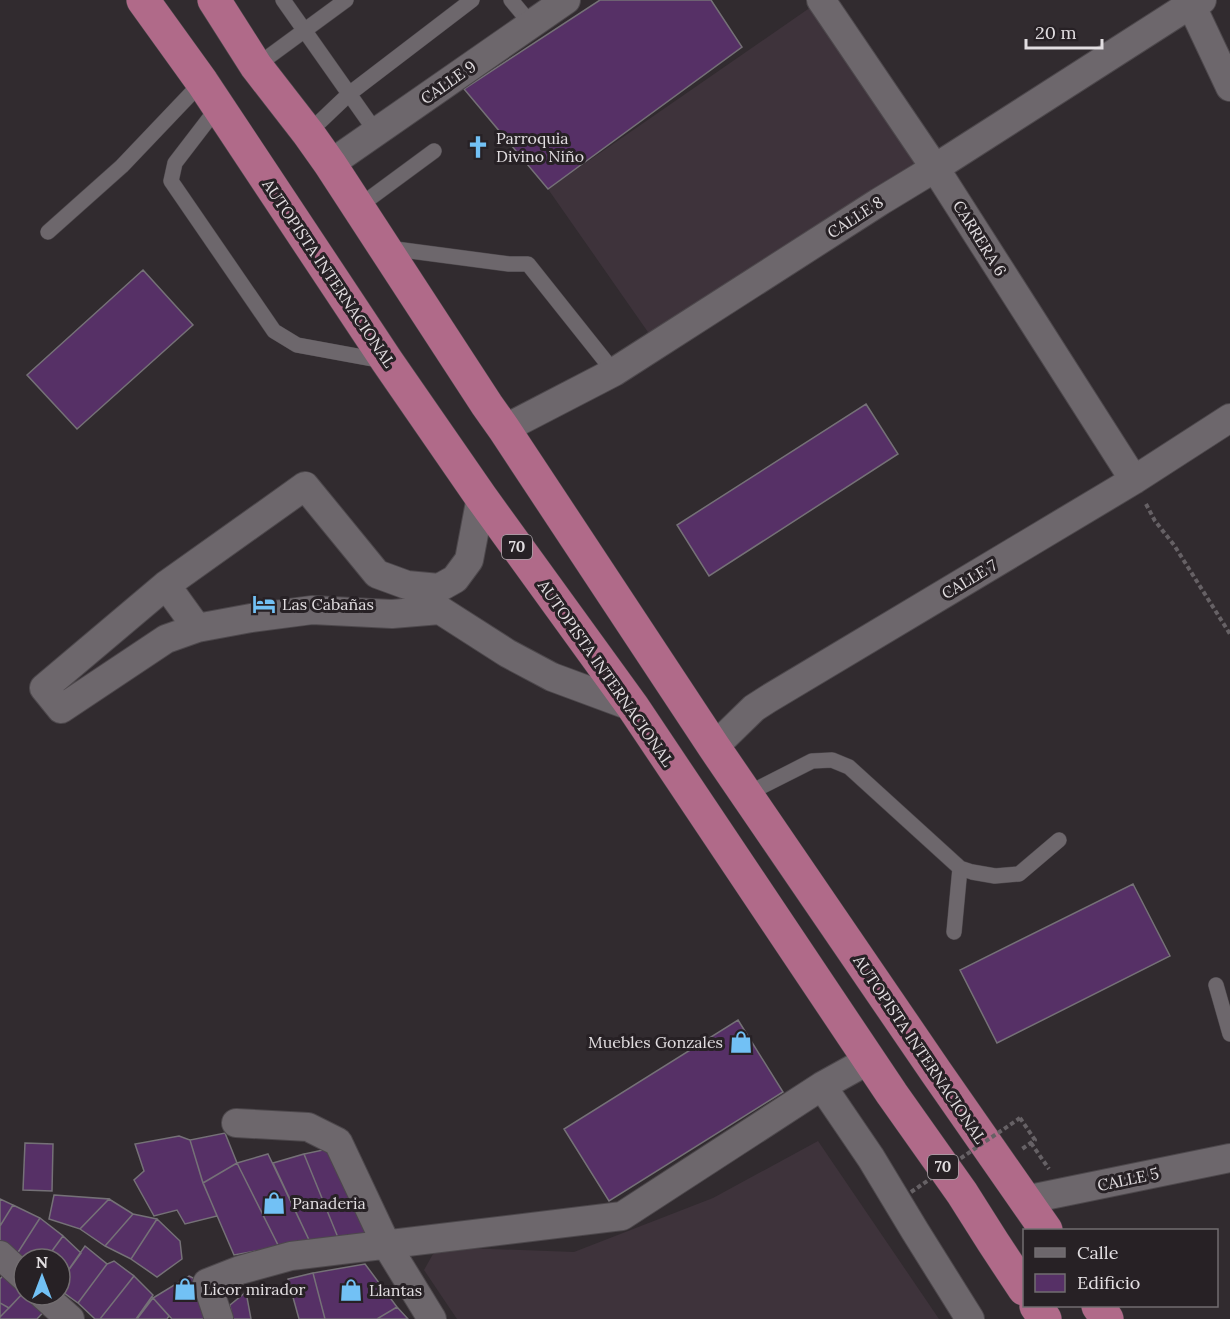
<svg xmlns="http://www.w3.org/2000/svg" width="1230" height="1319" viewBox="0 0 1230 1319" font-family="Lora,serif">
	<rect width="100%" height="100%" fill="#312b2f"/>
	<path fill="#3e333b" d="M 811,7 L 920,163 L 657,345 L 548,189 Z
		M 818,1141 L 939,1319 L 457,1319 L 424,1270 L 437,1247 L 574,1252 L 713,1198 Z"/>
	<path fill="#563066" stroke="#757177" stroke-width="1.5" d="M 600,0 L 711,0 L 742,47 L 548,189 L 464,89 Z
		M 143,270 L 193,325 L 77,429 L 27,375 Z
		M 866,404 L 898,454 L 709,576 L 677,525 Z
		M 1133,884 L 1170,956 L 997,1043 L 960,970 Z
		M 738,1020 L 783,1092 L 609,1201 L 564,1129 Z
		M 225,1133 L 237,1163 L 203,1183 L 190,1140 Z
		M 179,1136 L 190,1140 L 202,1180 L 217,1216 L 185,1224 L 177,1210 L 154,1216 L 134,1180 L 144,1171 L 135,1144 Z
		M 25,1143 L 53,1144 L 52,1191 L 23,1190 Z
		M 337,1147 L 374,1233 L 339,1240 L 304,1154 Z
		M 268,1154 L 310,1242 L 279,1247 L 237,1163 Z
		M 304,1154 L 339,1240 L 310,1242 L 273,1163 Z
		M 237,1163 L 279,1247 L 234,1255 L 203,1183 Z
		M 54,1195 L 109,1199 L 80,1229 L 49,1219 Z
		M 0,1199 L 13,1205 L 0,1226 Z
		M 109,1199 L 133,1214 L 105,1246 L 80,1229 Z
		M 13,1205 L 40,1218 L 15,1257 L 0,1245 L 0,1226 Z
		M 133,1214 L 157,1219 L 131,1259 L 105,1246 Z
		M 40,1218 L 63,1236 L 46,1259 L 24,1259 L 15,1257 Z
		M 157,1219 L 180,1241 L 182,1259 L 157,1277 L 131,1259 Z
		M 63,1236 L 81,1253 L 60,1282 L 60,1259 L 46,1259 Z
		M 85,1246 L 107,1264 L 78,1303 L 60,1290 L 60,1282 Z
		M 114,1261 L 134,1276 L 100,1319 L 95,1319 L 78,1303 L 107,1264 Z
		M 365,1264 L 397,1307 L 377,1319 L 325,1319 L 313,1273 Z
		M 7,1271 L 24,1286 L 24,1292 L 9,1308 L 0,1303 L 0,1279 Z
		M 313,1273 L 325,1319 L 299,1319 L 288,1279 Z
		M 134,1276 L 153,1295 L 136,1319 L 100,1319 Z
		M 189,1276 L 197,1280 L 217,1319 L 172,1319 L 153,1298 Z
		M 24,1292 L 24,1295 L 38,1295 L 49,1306 L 37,1319 L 0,1319 L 0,1317 Z
		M 246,1292 L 251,1319 L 232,1319 L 230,1305 Z
		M 153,1298 L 169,1316 L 167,1319 L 137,1319 Z
		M 0,1303 L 9,1308 L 0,1317 Z
		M 397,1307 L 408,1319 L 377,1319 Z"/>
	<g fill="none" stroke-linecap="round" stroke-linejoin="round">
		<g stroke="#4d484c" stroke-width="16">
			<path id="lane" d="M 283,0 L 376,132
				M 511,0 L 531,24
				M 256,66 L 346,0
				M 218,107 L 175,163 L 171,181 L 274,331 L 297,345 L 384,361
				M 308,133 L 349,94 L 472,0
				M 358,207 L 434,151
				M 48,232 L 122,166 L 202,82
				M 388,248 L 509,264 L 528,264 L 614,372
				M 747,794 L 812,761 L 832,760 L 849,767 L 960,868 L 972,872 L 995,876 L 1019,874 L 1059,840
				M 954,932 L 960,868
				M 1216,985 L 1230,1034"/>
		</g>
		<g stroke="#4d484c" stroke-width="30">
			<path id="street" d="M 821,0 L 935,168 L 1134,480
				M 1189,0 L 1230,87
				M 330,164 L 566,0
				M 504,429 L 614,372 L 879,202 L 935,168 L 1191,4 L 1202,0
				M 481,497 L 469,560 L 455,579 L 439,588 L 407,585 L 377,574 L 305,486 L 166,585 L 44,688 L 61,709 L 166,639 L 197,628 L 251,618 L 312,610 L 392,614 L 440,610 L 507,653 L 552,677 L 633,707
				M 166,585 L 197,628
				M 714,747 L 754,708 L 768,699 L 1134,480 L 1230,418
				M 822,1086 L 871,1158 L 915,1231 L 970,1319
				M 236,1123 L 308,1127 L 338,1142 L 386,1244 L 432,1319
				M 1025,1200 L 1230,1158
				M 0,1255 L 24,1277
				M 43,1295 L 70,1319
				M 219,1319 L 207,1283 L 240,1270 L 291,1256 L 622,1216 L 822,1086 L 869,1060"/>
		</g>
		<g stroke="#4d484c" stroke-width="34">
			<path id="highway" d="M 143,0 L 202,82 L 387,361 L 481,497 L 633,707 L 892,1094 L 962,1193 L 993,1242 L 1024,1289
				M 214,0 L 256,66 L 308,133 L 330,164 L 487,405 L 504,429 L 714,747 L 936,1072 L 1046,1230
				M 1036,1306 L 1045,1319
				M 1098,1306 L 1107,1319"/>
		</g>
		<path stroke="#666165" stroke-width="4" stroke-dasharray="4.5 3" stroke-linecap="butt" d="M 1146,504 L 1155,521 L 1174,545 L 1230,634
			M 1020,1118 L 1035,1140 L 1022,1149
			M 1031,1143 L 1049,1169"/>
		<use href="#lane" stroke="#6d676c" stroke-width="15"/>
		<use href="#street" stroke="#6d676c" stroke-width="28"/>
		<use href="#highway" stroke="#b06a89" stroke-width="33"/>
		<path stroke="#666165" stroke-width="4" stroke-dasharray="4.5 3" stroke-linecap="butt" d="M 911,1192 L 1020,1118"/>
	</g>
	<defs>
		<g id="church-bare" transform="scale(1.8)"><path d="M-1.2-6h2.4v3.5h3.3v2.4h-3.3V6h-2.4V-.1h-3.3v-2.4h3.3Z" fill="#72c1f5" stroke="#272125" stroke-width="2.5" paint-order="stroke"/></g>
		<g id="hotel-bare" transform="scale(1.8)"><path d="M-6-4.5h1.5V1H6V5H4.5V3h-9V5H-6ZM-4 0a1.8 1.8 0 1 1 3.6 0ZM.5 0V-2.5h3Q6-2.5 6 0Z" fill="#72c1f5" stroke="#272125" stroke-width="2.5" paint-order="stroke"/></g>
		<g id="shop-bare" transform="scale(1.8)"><path d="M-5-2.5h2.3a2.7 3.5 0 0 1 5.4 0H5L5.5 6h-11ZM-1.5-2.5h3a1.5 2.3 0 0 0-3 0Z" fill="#72c1f5" stroke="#272125" stroke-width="2.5" paint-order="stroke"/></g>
	</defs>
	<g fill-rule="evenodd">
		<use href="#church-bare" x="478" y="147"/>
		<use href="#hotel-bare" x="264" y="604"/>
		<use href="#shop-bare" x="741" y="1042"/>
		<use href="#shop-bare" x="274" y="1203"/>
		<use href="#shop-bare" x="185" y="1289"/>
		<use href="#shop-bare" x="351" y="1290"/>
	</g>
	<g text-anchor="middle" stroke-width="6" stroke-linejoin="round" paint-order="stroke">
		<g fill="#272125" stroke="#aaa5a9" stroke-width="1.5">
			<rect x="502" y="535" width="30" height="24" rx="4.5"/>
			<rect x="928" y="1155" width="30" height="24" rx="4.5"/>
		</g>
		<g font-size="15" font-weight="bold" fill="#e2dee1">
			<text x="517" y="552">70</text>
			<text x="943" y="1172">70</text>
		</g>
		<g font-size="16" fill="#e2dee1" stroke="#272125">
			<text transform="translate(448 82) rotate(-35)" y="6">CALLE 9</text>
			<text transform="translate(855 217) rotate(-33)" y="6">CALLE 8</text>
			<text transform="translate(980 238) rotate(58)" y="6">CARRERA 6</text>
			<text transform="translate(329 273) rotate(56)" y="6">AUTOPISTA INTERNACIONAL</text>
			<text transform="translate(969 579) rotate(-31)" y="6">CALLE 7</text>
			<text transform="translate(606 673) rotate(55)" y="6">AUTOPISTA INTERNACIONAL</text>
			<text transform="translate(920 1049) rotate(56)" y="6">AUTOPISTA INTERNACIONAL</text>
			<text transform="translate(1128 1179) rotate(-12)" y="6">CALLE 5</text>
		</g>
		<g font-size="16" fill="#e2dee1" stroke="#272125" text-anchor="start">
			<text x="496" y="144">Parroquia<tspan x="496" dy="18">Divino Niño</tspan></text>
			<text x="282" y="610">Las Cabañas</text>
			<text x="723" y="1048" text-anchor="end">Muebles Gonzales</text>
			<text x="292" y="1209">Panaderia</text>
			<text x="203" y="1295">Licor mirador</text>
			<text x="369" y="1296">Llantas</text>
		</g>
	</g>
	<rect x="1023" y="1229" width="195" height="78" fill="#272125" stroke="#726d70" stroke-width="1.5"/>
	<rect x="1035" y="1248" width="30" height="9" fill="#6d676c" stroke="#726d70" stroke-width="1.5"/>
	<text x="1077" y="1259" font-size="18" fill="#e2dee1">Calle</text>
	<rect x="1035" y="1274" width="30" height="18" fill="#563066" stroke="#726d70" stroke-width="1.5"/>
	<text x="1077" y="1289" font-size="18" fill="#e2dee1">Edificio</text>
	<g transform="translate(42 1277)"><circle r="28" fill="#272125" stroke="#726d70" stroke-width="1.5"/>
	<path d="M0-4.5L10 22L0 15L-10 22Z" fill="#72c1f5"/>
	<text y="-9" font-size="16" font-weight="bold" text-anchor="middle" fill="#e2dee1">N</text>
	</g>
	<path d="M1026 39v9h76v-9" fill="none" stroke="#e2dee1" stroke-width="3"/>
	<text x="1035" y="39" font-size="18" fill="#e2dee1" stroke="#272125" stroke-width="4.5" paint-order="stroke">20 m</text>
</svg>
